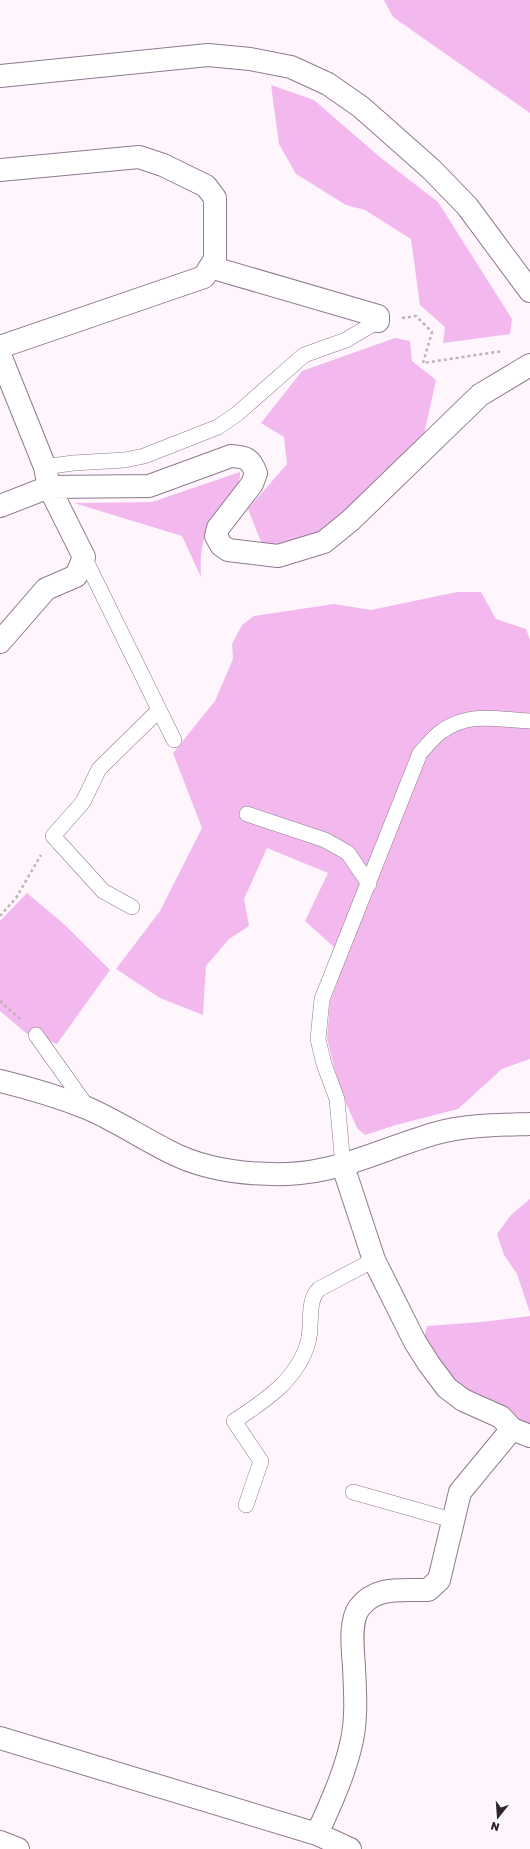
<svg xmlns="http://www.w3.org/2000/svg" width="530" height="1849" viewBox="0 0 530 1849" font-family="'Golos Text',sans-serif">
	<rect width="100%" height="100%" fill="#fef5fd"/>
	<path fill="#f3b9ef" d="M 384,0 L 530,0 L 530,113 L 393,17 Z
		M 271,85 L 314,100 L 381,158 L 438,202 L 512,319 L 510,334 L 443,343 L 445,327 L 420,305 L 411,239 L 365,210 L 346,205 L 296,174 L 279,144 Z
		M 395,338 L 410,341 L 412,361 L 436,380 L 423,439 L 344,513 L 316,535 L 263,547 L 248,509 L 287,464 L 284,437 L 261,423 L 302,371 Z
		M 240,472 C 242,491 216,511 208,528 C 201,544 200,560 201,577 L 182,536 L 74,503 L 152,502 Z
		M 457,592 L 481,592 L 496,619 L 526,629 L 530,640 L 530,1059 L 502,1069 L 458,1109 L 396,1125 L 365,1135 L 357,1128 L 339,1087 L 327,1038 L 330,1002 L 346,958 L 305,921 L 328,873 L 267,848 L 244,899 L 249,926 L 229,939 L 206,966 L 203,1015 L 160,998 L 116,969 L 160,911 L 202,828 L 173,753 L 215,701 L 233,659 L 232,644 L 242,625 L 254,616 L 334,604 L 371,610 Z
		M 27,893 L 65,925 L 110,970 L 57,1044 L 26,1033 L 0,1011 L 0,921 Z
		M 530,1199 L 530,1313 L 517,1274 L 504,1255 L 497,1234 L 511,1215 Z
		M 530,1316 L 530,1427 L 480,1400 L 441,1370 L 424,1338 L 427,1326 L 482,1322 Z"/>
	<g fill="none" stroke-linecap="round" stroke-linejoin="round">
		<g stroke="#8f7a8e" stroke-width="16">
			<path id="lane" d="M 45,467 L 73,463 L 125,460 L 144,456 L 218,427 L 237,414 L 304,355 L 346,340 L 378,321
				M 84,557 L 174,740
				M 247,814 L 325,840 L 348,853 L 369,884
				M 132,907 L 103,891 L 53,836 L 83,802 L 99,769 L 159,710
				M 36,1035 L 88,1108
				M 343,1166 L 337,1099 L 324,1064 L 318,1039 L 322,999 L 420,753 C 427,746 434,736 442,731 C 471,711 498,720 530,721
				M 353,1492 L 452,1520
				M 246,1505 L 261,1461 L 234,1421 C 265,1401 298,1379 308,1342 C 313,1325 306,1302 319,1289 L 374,1260"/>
		</g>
		<g stroke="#8f7a8e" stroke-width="24">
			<path id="street" d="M 0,76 L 208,55 L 250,59 L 291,67 L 328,84 L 361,107 L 431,169 L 467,206 L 530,291
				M 0,170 L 139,157 L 163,165 L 206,186 L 215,198 L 215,259 L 210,267
				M 0,347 L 204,277 L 210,267 L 378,316 L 378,321
				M 0,355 L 45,467 L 49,487 L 84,557 L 76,576 L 46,589 L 0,642
				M 0,506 L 49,487 L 149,486 L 231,456 C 246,457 250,458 256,473 L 252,484 L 218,528 L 216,536 L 221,545 L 228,550 L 278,556 L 324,542 L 351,520 L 480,395 L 530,365
				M 0,1081 C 29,1088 59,1097 87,1108 C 115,1120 142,1138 170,1152 C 205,1170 250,1175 288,1174 C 342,1172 386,1147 437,1133 C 466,1125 500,1125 530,1124
				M 343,1166 L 374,1260 L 415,1342 L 429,1364 L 447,1388 L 463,1400 L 501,1417 L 512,1429 L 530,1436
				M 0,1738 L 317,1834 L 350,1849
				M 317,1834 C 331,1803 345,1773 352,1740 C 357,1716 355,1691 354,1667 C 353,1651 349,1622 359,1608 C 376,1585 403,1591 428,1590 L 439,1580 L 460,1492 L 512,1429
				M 0,1842 L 18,1849"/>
		</g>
		<path stroke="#bcb3bb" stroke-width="2.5" stroke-dasharray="3 3" stroke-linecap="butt" d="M 402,318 L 416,316 L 432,332 L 423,363 L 503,351
			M 0,916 L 16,898 L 41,855
			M 0,1001 L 22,1021"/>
		<use href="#lane" stroke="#fff" stroke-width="15"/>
		<use href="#street" stroke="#fff" stroke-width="22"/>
	</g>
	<g transform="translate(498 1817) rotate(197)" stroke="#ffffff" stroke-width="3" paint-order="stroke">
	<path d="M0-3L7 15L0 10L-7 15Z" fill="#2e252d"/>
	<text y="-6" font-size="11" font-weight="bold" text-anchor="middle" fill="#2e252d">N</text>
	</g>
</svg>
